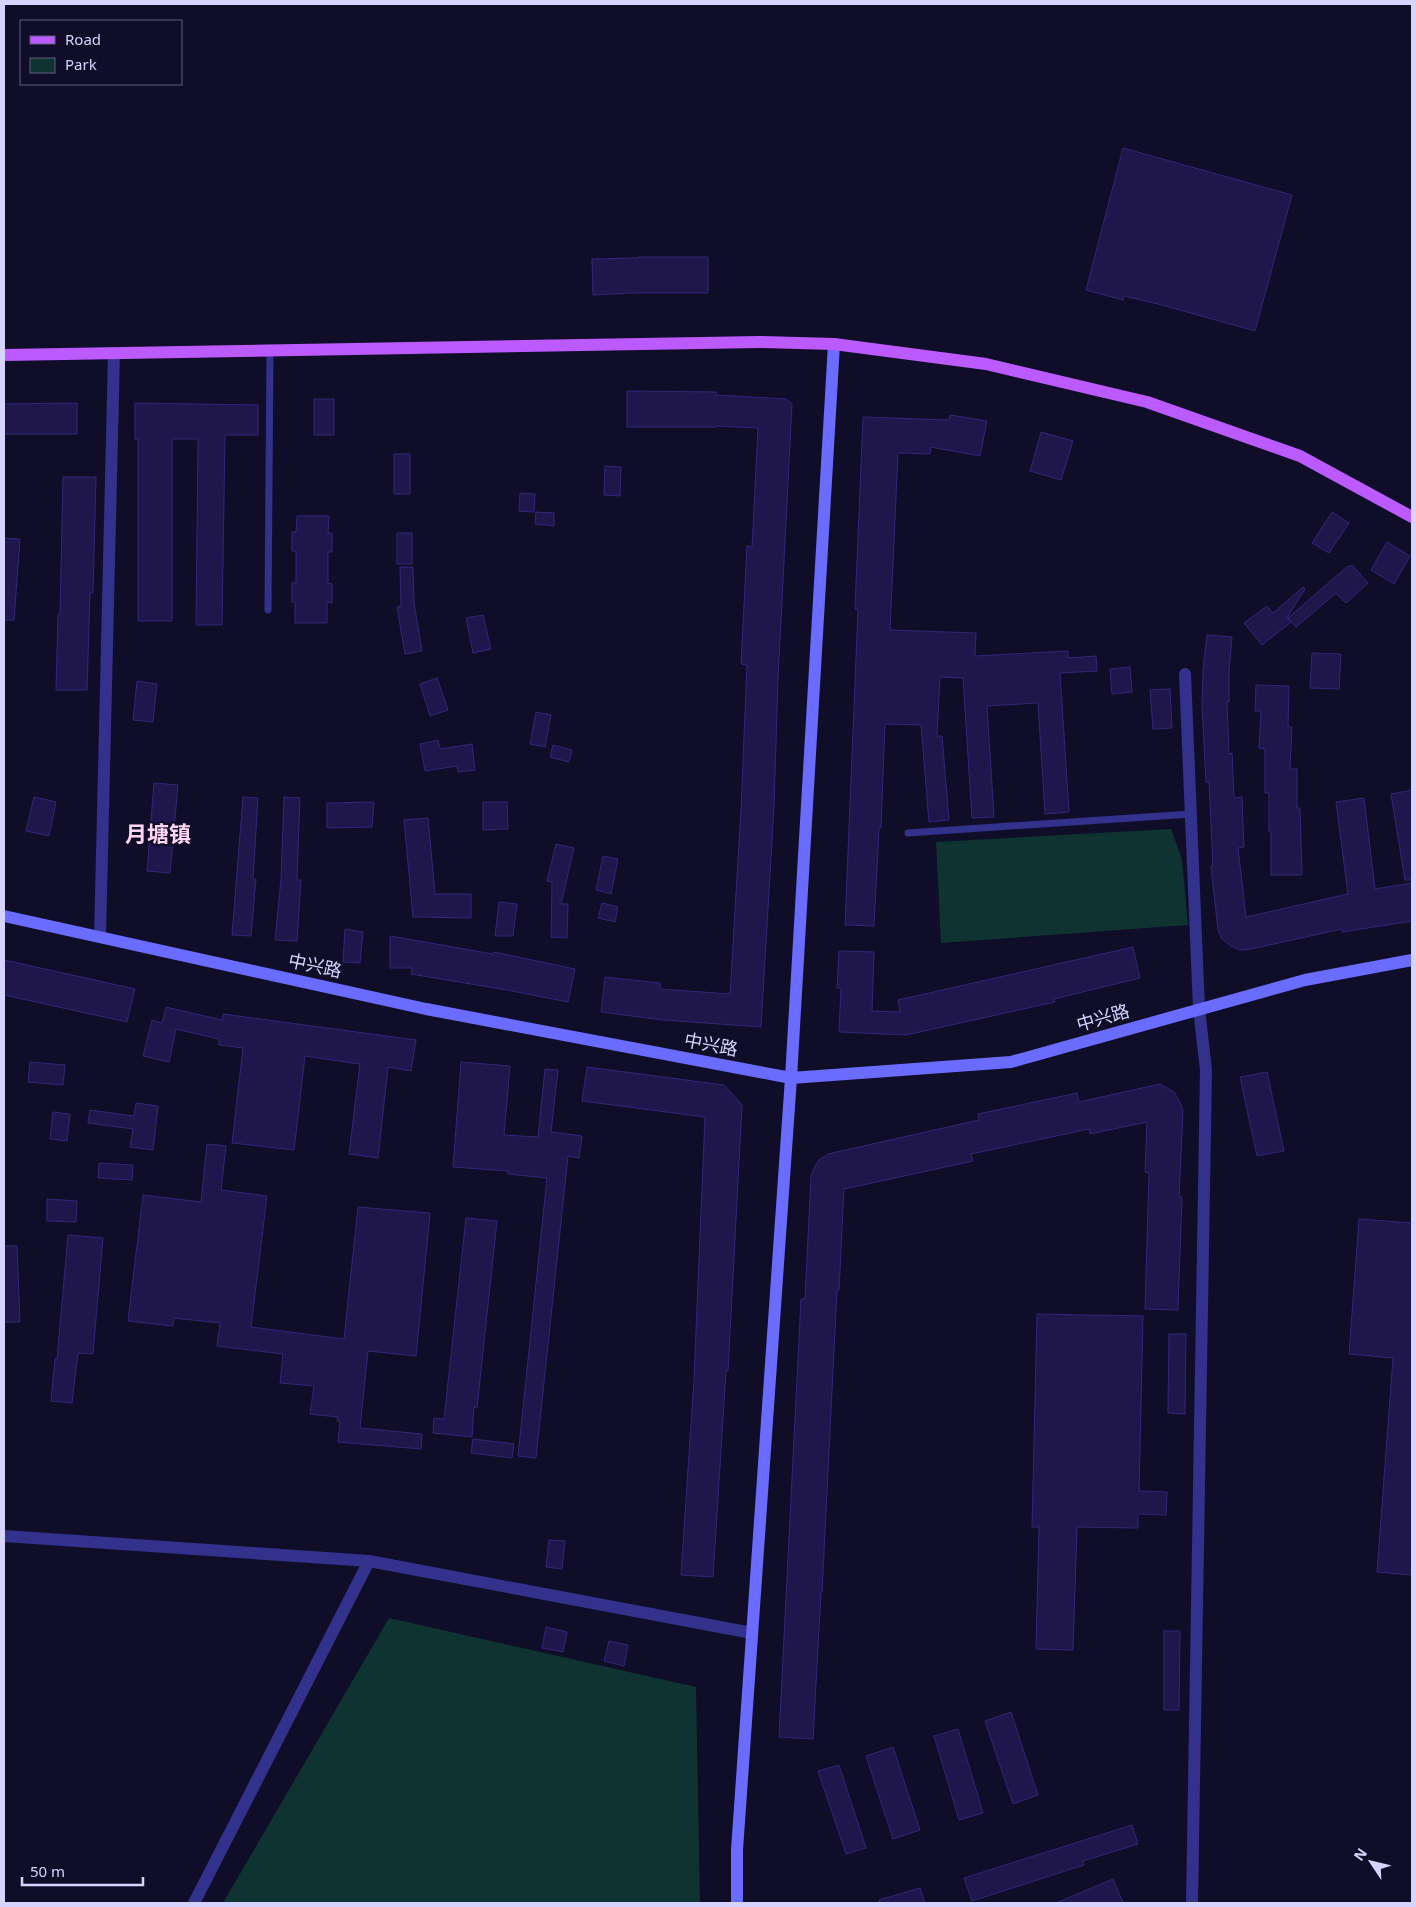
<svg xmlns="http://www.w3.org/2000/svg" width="1416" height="1907" viewBox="0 0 1416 1907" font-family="'Noto Sans','Noto Sans SC',sans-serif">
	<rect width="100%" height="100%" fill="#100d28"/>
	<path fill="#0f3330" d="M 1171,829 L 1182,859 L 1188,925 L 941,943 L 936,842 Z
		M 389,1618 L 696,1687 L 700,1903 L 223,1903 Z"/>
	<path fill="#1f164b" stroke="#33267a" d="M 1123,148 L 1292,195 L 1255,331 L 1162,305 L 1124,296 L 1123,300 L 1086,290 Z
		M 638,257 L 708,257 L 708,293 L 634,293 L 593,295 L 592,259 L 638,258 Z
		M 627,391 L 716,392 L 716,395 L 786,399 L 792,404 L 778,678 L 774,807 L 761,1027 L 663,1020 L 601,1012 L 605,977 L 660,983 L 660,989 L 730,994 L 741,810 L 747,665 L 741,664 L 747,546 L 752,547 L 758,428 L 716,426 L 716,427 L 627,427 Z
		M 314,399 L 334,399 L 334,435 L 314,435 Z
		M 77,403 L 77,434 L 4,434 L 4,404 Z
		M 135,403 L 258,405 L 258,435 L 225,435 L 222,625 L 196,625 L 198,439 L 172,439 L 172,621 L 138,621 L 138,439 L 135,439 Z
		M 950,415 L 987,421 L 980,456 L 931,447 L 930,454 L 898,453 L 890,630 L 976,633 L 975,656 L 1068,651 L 1068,658 L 1096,656 L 1097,671 L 1060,673 L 1069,812 L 1045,814 L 1038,703 L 987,706 L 994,817 L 972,818 L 963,678 L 940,677 L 937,736 L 942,736 L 949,820 L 929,822 L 921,725 L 885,724 L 881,828 L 879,828 L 874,926 L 845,925 L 858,610 L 855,609 L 863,417 L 949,420 Z
		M 1041,432 L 1073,441 L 1061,480 L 1030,471 Z
		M 394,454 L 410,454 L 410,494 L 394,494 Z
		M 605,466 L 621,467 L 620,496 L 604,495 Z
		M 63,477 L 96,477 L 93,593 L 90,593 L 87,690 L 56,690 L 58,614 L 60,614 Z
		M 520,493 L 535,494 L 534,512 L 519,511 Z
		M 536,512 L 554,513 L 554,526 L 535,524 Z
		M 1332,512 L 1349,523 L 1329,553 L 1312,543 Z
		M 297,516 L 329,516 L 328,533 L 332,533 L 332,552 L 328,552 L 328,583 L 332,584 L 332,603 L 327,602 L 327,623 L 295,623 L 295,602 L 292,602 L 292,583 L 296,583 L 296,551 L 292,551 L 292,532 L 296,532 Z
		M 397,533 L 412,533 L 412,564 L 397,564 Z
		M 4,538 L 20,539 L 14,620 L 4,620 Z
		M 1387,542 L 1410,556 L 1394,584 L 1371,570 Z
		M 1348,566 L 1353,566 L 1368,583 L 1346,603 L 1336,593 L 1296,627 L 1288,618 Z
		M 400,567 L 413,567 L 414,603 L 422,651 L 405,654 L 397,607 L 401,606 Z
		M 1303,587 L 1305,589 L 1287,618 L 1291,622 L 1262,645 L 1244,623 L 1267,606 L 1273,613 Z
		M 483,615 L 491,649 L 473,653 L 466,618 Z
		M 1207,635 L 1232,637 L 1229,671 L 1229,702 L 1227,701 L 1229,754 L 1232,753 L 1234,798 L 1242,797 L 1244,847 L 1238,848 L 1246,917 L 1348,894 L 1336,802 L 1364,798 L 1375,889 L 1412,883 L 1412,921 L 1342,932 L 1342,929 L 1251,949 L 1240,950 L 1231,946 L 1222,939 L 1218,930 L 1211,866 L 1213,866 L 1209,782 L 1206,782 L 1204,744 L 1202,708 L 1203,670 Z
		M 1312,653 L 1341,654 L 1339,689 L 1310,688 Z
		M 1130,667 L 1132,692 L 1112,694 L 1110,669 Z
		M 437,678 L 448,710 L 430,716 L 420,684 Z
		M 137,681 L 157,684 L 153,722 L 133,720 Z
		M 1256,685 L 1289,686 L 1288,726 L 1292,727 L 1290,769 L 1297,769 L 1297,808 L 1300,808 L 1302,875 L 1271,875 L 1271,832 L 1269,832 L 1269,793 L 1265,793 L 1265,749 L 1259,748 L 1261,711 L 1255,711 Z
		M 1170,689 L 1172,728 L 1153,729 L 1150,690 Z
		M 536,712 L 551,715 L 545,747 L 530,744 Z
		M 438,740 L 440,749 L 472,744 L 475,770 L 458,772 L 457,766 L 425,771 L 420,744 Z
		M 553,745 L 572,750 L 569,762 L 550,757 Z
		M 154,783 L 178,785 L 170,873 L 147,871 Z
		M 1412,790 L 1412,880 L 1405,880 L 1391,794 Z
		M 34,797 L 56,802 L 49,836 L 26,831 Z
		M 243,797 L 258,798 L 253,879 L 256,879 L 251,936 L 232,935 Z
		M 284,797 L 300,798 L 297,880 L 301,880 L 297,941 L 275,940 L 281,879 Z
		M 374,802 L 372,827 L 327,828 L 327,803 Z
		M 483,802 L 507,802 L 508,829 L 483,830 Z
		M 428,818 L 435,894 L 471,894 L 471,918 L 413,917 L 404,820 Z
		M 556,844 L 574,848 L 561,904 L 568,904 L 567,938 L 551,937 L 552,882 L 547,881 Z
		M 603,856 L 618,859 L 611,894 L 596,890 Z
		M 499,902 L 517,904 L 513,936 L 495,936 Z
		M 602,903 L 618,907 L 615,922 L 598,918 Z
		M 345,929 L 363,932 L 360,963 L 343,962 Z
		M 390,936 L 493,954 L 494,952 L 575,969 L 568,1002 L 507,990 L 411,974 L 412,968 L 390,968 Z
		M 1133,947 L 1140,978 L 1054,999 L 1055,1002 L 906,1035 L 839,1032 L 841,988 L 837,988 L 839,951 L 874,952 L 872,1011 L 900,1012 L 898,1000 Z
		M 4,960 L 135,989 L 127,1022 L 4,995 Z
		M 166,1007 L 222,1020 L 223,1014 L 416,1040 L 411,1071 L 388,1067 L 378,1158 L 349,1154 L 360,1064 L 305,1056 L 294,1150 L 232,1143 L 243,1048 L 219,1045 L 219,1039 L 176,1029 L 169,1062 L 143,1056 L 152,1020 L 162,1023 Z
		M 30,1062 L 65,1065 L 63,1085 L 28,1082 Z
		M 461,1062 L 510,1066 L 504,1135 L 538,1137 L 545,1069 L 558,1070 L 551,1132 L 582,1136 L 579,1158 L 568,1156 L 536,1458 L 518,1456 L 547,1178 L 508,1174 L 508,1171 L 453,1167 Z
		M 587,1067 L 724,1085 L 742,1105 L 728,1371 L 726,1371 L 713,1577 L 681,1575 L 694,1379 L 705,1117 L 582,1101 Z
		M 1267,1072 L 1284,1151 L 1257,1156 L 1240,1077 Z
		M 1160,1084 L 1174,1092 L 1180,1102 L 1183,1111 L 1179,1197 L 1182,1197 L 1178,1310 L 1145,1309 L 1149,1173 L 1145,1172 L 1147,1122 L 1090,1134 L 1089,1129 L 971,1154 L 973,1161 L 844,1189 L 839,1290 L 837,1290 L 822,1592 L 821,1592 L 813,1739 L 779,1737 L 801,1299 L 805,1299 L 811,1176 L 814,1168 L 819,1160 L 828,1154 L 979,1120 L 978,1114 L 1077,1093 L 1079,1102 Z
		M 136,1103 L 158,1106 L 153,1150 L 130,1147 L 133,1129 L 88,1123 L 90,1110 L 134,1116 Z
		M 53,1112 L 70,1114 L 67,1141 L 50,1139 Z
		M 207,1144 L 226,1146 L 221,1190 L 267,1196 L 251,1327 L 344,1339 L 358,1207 L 430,1213 L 416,1356 L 368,1351 L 360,1428 L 422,1434 L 421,1449 L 338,1442 L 340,1421 L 337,1421 L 338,1417 L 310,1414 L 314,1386 L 280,1383 L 283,1354 L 217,1346 L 220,1323 L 174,1318 L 173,1326 L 128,1321 L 143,1195 L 201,1202 Z
		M 99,1163 L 133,1165 L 132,1180 L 98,1178 Z
		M 47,1199 L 77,1201 L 76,1222 L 47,1221 Z
		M 466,1218 L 497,1221 L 477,1408 L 474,1407 L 472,1437 L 433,1433 L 434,1418 L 444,1419 Z
		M 1359,1219 L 1412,1223 L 1412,1575 L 1377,1572 L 1393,1358 L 1349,1354 Z
		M 68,1235 L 103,1238 L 93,1354 L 78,1353 L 72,1403 L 51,1401 L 55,1359 L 57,1359 Z
		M 4,1246 L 17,1246 L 20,1322 L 4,1322 Z
		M 1037,1314 L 1143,1316 L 1139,1491 L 1167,1492 L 1166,1515 L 1138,1514 L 1138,1528 L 1077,1527 L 1073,1650 L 1036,1649 L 1039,1527 L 1032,1527 Z
		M 1169,1334 L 1186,1334 L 1185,1414 L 1168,1413 Z
		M 473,1439 L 514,1444 L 512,1458 L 471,1453 Z
		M 549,1540 L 565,1541 L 562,1569 L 546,1567 Z
		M 546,1627 L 567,1632 L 563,1652 L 542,1648 Z
		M 1164,1631 L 1180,1631 L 1179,1710 L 1164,1710 Z
		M 609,1641 L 628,1645 L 624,1666 L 604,1661 Z
		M 1011,1712 L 1038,1795 L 1013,1804 L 985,1721 Z
		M 958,1729 L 983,1813 L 959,1820 L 934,1736 Z
		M 893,1747 L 920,1830 L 893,1839 L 866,1756 Z
		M 839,1765 L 866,1848 L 846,1854 L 818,1771 Z
		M 1132,1825 L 1138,1844 L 1083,1861 L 1084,1865 L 972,1901 L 964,1878 Z
		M 1113,1879 L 1123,1903 L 1056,1903 Z
		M 920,1888 L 925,1903 L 880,1903 L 879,1900 Z"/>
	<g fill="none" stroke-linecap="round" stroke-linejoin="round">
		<path stroke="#32328c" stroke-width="7" d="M 268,610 L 270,350
			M 908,833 L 1191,814"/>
		<path stroke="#32328c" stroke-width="12" d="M 1185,674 L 1199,1009 L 1206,1070 L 1192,1903
			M 100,937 L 114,353
			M 4,1536 L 369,1561 L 752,1633
			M 194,1903 L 369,1561"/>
		<path stroke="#6a6cff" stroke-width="12" d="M 4,916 L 426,1009 L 791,1078 L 1011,1062 L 1305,980 L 1412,960
			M 737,1903 L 737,1850 L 791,1078 L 834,344"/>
		<path stroke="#bb5aff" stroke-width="12" d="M 4,355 L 760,342 L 834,344 L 986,364 L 1147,402 L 1300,456 L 1412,517"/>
	</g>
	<g text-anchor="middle" stroke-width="4.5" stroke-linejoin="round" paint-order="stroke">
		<g font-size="18" fill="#d7d3ff" stroke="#100d28">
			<text transform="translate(315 966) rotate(12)" y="6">中兴路</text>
			<text transform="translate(1103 1018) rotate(-16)" y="6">中兴路</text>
			<text transform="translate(711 1045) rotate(11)" y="6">中兴路</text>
		</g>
		<g font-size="22" font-weight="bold" fill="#ffd5f1" stroke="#100d28">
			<text x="158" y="842">月塘镇</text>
		</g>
	</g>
	<rect width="1416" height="1907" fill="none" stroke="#d7d3ff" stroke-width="10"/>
	<rect x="20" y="20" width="162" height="65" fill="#100d28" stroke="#605c7e"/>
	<rect x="30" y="36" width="25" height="8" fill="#bb5aff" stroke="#605c7e"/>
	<text x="65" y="45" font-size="15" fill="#d7d3ff">Road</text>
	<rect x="30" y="58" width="25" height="15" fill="#0f3330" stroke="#605c7e"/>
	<text x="65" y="70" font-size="15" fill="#d7d3ff">Park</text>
	<g transform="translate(1371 1862) rotate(305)" stroke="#100d28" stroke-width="4" paint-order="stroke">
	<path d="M0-4L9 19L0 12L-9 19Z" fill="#d7d3ff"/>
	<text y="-8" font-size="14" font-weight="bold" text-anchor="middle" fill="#d7d3ff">N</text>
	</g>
	<path d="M22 1877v8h121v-8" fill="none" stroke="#d7d3ff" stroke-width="2.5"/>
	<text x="30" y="1877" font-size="15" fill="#d7d3ff" stroke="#100d28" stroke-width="4" paint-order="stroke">50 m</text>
</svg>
